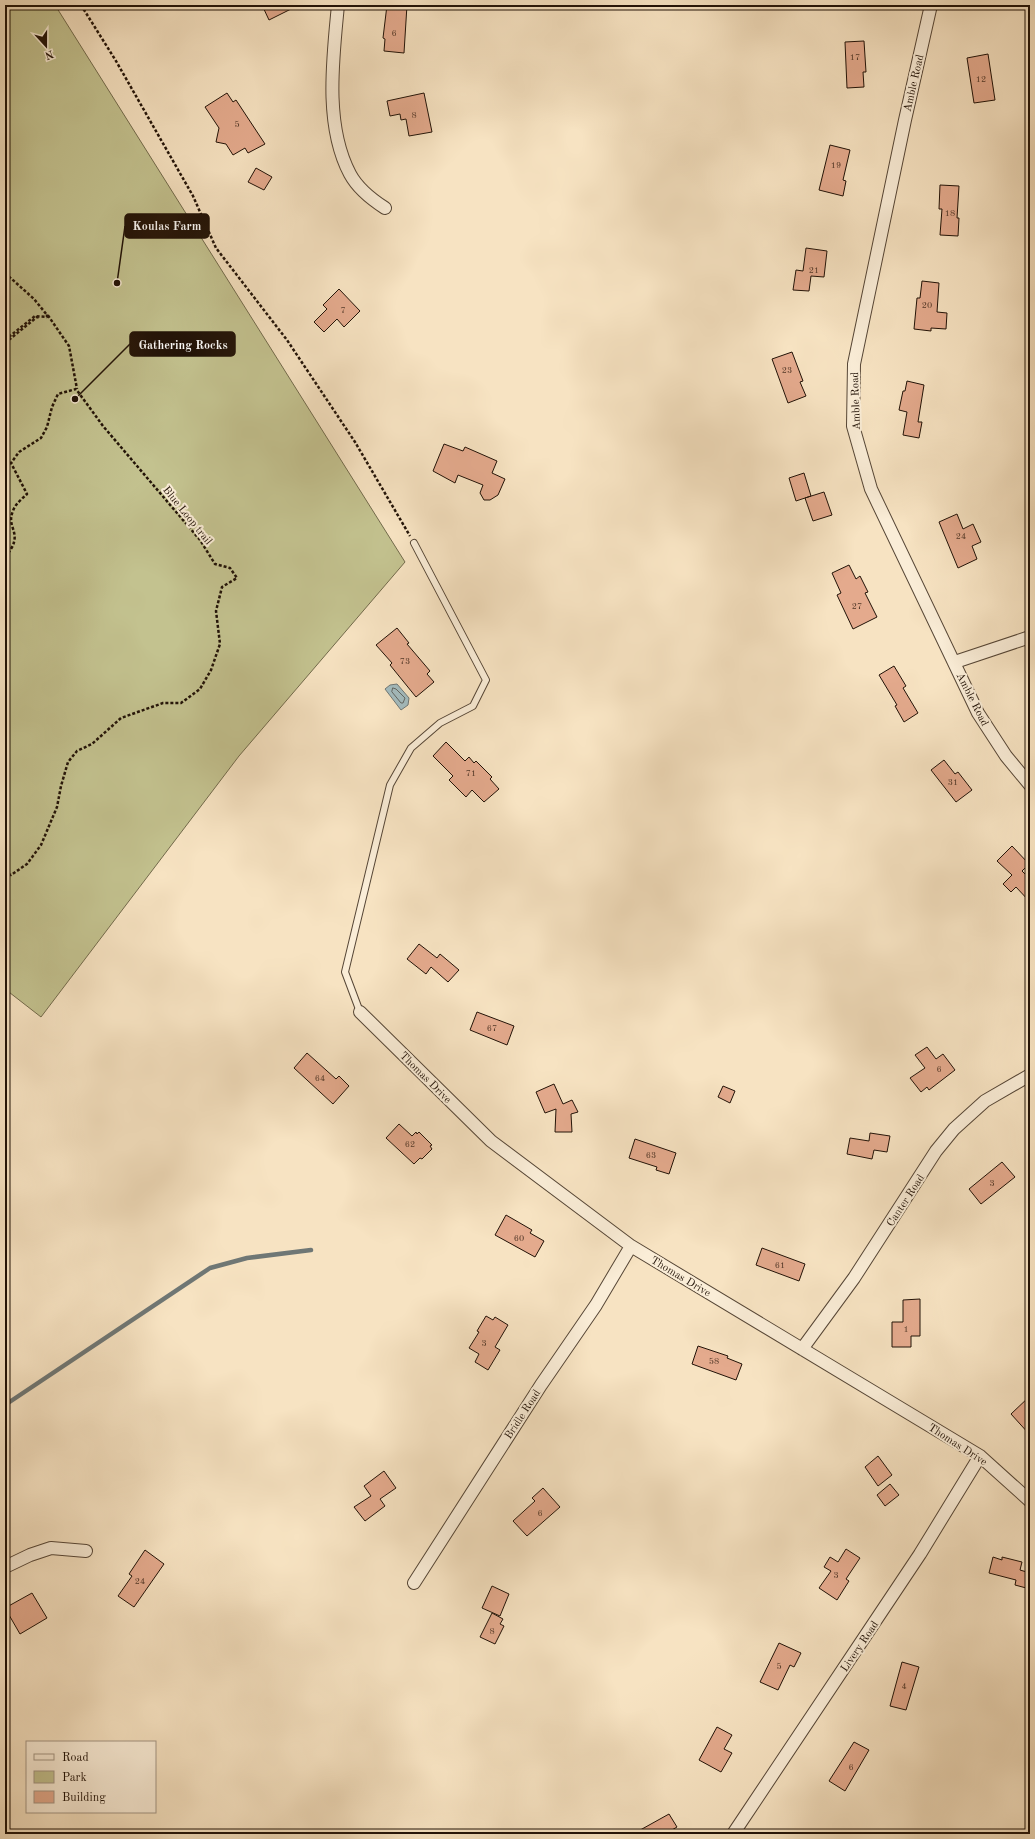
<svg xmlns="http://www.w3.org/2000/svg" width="1035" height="1839" viewBox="0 0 1035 1839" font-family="'Old Standard TT',serif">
	<rect width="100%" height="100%" fill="#f7e3c2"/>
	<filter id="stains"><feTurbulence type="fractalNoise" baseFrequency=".005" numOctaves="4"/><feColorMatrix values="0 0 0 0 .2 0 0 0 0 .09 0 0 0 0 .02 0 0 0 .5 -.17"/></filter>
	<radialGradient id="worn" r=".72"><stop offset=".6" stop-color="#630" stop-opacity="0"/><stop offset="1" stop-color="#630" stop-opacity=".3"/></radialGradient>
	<path fill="#c3c28f" stroke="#726a4b" d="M 5,5 L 55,5 L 405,562 L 239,756 L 41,1017 L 5,989 Z"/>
	<path fill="#a3bbbe" stroke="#6f7775" d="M 397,684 L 409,698 L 408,705 L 401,710 L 385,689 L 390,685 Z"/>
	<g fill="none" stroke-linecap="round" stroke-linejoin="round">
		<path stroke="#626662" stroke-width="1" d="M 393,688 L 396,689 L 405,698 L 403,703 L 401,703 L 392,692 Z"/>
		<path stroke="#6f7775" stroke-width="4.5" d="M 5,1405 L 210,1268 L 247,1258 L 311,1250"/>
	</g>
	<path fill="#e4aa8d" stroke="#211207" d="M 262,5 L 299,5 L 269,20 Z
		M 387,5 L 407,5 L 404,53 L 384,51 L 385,39 L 383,38 Z
		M 864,41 L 866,72 L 863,72 L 864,87 L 847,88 L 845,42 Z
		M 988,54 L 995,100 L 974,103 L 967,58 Z
		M 227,93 L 233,102 L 236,100 L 265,144 L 248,153 L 245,148 L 233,155 L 226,144 L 216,142 L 219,128 L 205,107 Z
		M 424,93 L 432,132 L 409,136 L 406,119 L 401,120 L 400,114 L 390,116 L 387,101 Z
		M 830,145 L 850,150 L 843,180 L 846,181 L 843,196 L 819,190 Z
		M 256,168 L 272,177 L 264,190 L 248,182 Z
		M 940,185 L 959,186 L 957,218 L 959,218 L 958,236 L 940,235 L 942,209 L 939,209 Z
		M 806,248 L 827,251 L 824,277 L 811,276 L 809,291 L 793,290 L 796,270 L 803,271 Z
		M 922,281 L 939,283 L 937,312 L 947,313 L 946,329 L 931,328 L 931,331 L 914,329 L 917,298 L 920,298 Z
		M 339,289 L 360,311 L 344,327 L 337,319 L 324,332 L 314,322 L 327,309 L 323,305 Z
		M 792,352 L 803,381 L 800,382 L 806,396 L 788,403 L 772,359 Z
		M 907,381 L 924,385 L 918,422 L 922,422 L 919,438 L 903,435 L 907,412 L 899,410 L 903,391 L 905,391 Z
		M 444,444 L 463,451 L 465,447 L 497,461 L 492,473 L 505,479 L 498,495 L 490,500 L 484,500 L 480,493 L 483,485 L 458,475 L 455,483 L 433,471 Z
		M 804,473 L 811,496 L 796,501 L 789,478 Z
		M 824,492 L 832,515 L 813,521 L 805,498 Z
		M 957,514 L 963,529 L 973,524 L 981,542 L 972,546 L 977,559 L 958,568 L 939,522 Z
		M 849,565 L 856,579 L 860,576 L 868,592 L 865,593 L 877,617 L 853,629 L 837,595 L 841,593 L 832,573 Z
		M 397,628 L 409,643 L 407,644 L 430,671 L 427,674 L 434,682 L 416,697 L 390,665 L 392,663 L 376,645 Z
		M 894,666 L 906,686 L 903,688 L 918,713 L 904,722 L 895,706 L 897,705 L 879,675 Z
		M 446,742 L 465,761 L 469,757 L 474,763 L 476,761 L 492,777 L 490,779 L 499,789 L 484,802 L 472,790 L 466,797 L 449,780 L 453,776 L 433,756 Z
		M 944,760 L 955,774 L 958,772 L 972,790 L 956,802 L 931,770 Z
		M 1012,846 L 1029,864 L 1022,871 L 1030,879 L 1030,902 L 1016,887 L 1011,892 L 1003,884 L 1012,875 L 997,861 Z
		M 419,944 L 437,958 L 440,954 L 459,970 L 448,982 L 431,967 L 426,974 L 407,959 Z
		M 477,1012 L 514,1026 L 507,1045 L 470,1030 Z
		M 927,1047 L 936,1059 L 943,1054 L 955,1070 L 929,1090 L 927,1087 L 921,1092 L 910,1078 L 925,1068 L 915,1055 Z
		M 307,1053 L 336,1079 L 339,1076 L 349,1086 L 333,1104 L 294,1068 Z
		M 554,1084 L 563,1104 L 572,1100 L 578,1112 L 571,1114 L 572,1132 L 555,1132 L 556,1109 L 545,1113 L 536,1092 Z
		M 723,1086 L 735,1091 L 730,1103 L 718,1097 Z
		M 399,1124 L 412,1136 L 416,1132 L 417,1134 L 419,1132 L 432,1145 L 430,1146 L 432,1149 L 422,1159 L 420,1158 L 414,1164 L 386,1138 Z
		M 870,1133 L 890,1136 L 887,1152 L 874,1150 L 872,1159 L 847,1154 L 850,1138 L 869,1141 Z
		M 635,1139 L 676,1153 L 669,1174 L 656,1170 L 657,1167 L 629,1158 Z
		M 1002,1162 L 1015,1177 L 981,1204 L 969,1189 Z
		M 506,1215 L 532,1230 L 530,1233 L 544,1241 L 535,1257 L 495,1235 Z
		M 762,1248 L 805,1264 L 799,1281 L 756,1265 Z
		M 920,1299 L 920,1336 L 911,1336 L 911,1347 L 892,1347 L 892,1322 L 903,1322 L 903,1300 Z
		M 486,1316 L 493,1320 L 495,1317 L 508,1325 L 495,1347 L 500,1350 L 488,1370 L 475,1362 L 479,1354 L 469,1348 L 479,1332 L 477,1331 Z
		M 698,1346 L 728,1356 L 727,1358 L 742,1364 L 736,1380 L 692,1364 Z
		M 1030,1396 L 1030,1435 L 1011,1414 Z
		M 878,1456 L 892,1475 L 878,1486 L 865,1467 Z
		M 384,1471 L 396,1488 L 380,1499 L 385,1506 L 365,1521 L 354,1507 L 371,1496 L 364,1486 Z
		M 890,1484 L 899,1495 L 885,1506 L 877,1495 Z
		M 543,1488 L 560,1507 L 527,1536 L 513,1521 L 535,1501 L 532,1498 Z
		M 846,1549 L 860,1558 L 846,1579 L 849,1581 L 837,1600 L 819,1588 L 831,1571 L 824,1567 L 830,1557 L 838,1562 Z
		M 145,1550 L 164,1564 L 134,1607 L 118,1596 L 132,1576 L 129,1574 Z
		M 993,1557 L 1002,1560 L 1002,1557 L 1022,1562 L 1020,1570 L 1030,1573 L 1030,1589 L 1015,1585 L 1016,1580 L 989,1573 Z
		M 492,1586 L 509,1594 L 500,1616 L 482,1608 Z
		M 32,1593 L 47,1618 L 20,1634 L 5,1608 Z
		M 492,1613 L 503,1619 L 500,1624 L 504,1626 L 495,1644 L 480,1637 Z
		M 779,1643 L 801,1653 L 794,1667 L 790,1665 L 778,1690 L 760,1682 Z
		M 902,1662 L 919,1667 L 906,1710 L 890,1706 Z
		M 717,1727 L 732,1735 L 724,1749 L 732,1753 L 721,1772 L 699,1760 Z
		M 854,1742 L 869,1750 L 845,1791 L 829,1781 Z
		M 669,1814 L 677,1827 L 665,1834 L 633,1834 Z"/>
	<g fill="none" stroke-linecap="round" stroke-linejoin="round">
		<g stroke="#564636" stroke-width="8">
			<path id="lane" d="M 360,1012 L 345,972 L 390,785 L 411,748 L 440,723 L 473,706 L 486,680 L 414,543"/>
		</g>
		<g stroke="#564636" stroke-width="14">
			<path id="street" d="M 338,5 C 333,58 324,125 350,174 C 358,189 371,199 385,208
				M 931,5 L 905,120 L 854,364 L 853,426 L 871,489 L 978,713 L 1006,756 L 1030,785
				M 955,662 L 1030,637
				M 360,1012 L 491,1141 L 631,1246 L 980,1456 L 1030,1501
				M 802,1349 L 854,1278 L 936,1151 L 954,1129 L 985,1101 L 1030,1075
				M 5,1567 L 30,1555 L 51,1548 L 86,1551
				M 414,1583 L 541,1385 L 596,1305 L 631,1246
				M 733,1834 L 920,1554 L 980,1456"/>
		</g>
		<path stroke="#211207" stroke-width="2.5" stroke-dasharray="3 2" stroke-linecap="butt" d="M 81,5 L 116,61 L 193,196 L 216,248 L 287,340 L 355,442 L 410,536
			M 5,273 L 34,299 L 47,315
			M 5,340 L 35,316 L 47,317 L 47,314 L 69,346 L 77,389
			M 5,343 L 37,317 L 40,318
			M 5,557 C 26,533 5,529 13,511 C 15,504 22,499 27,494 L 11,463 L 19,452 L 41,438 L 47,427 L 52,407 L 58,394 L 76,389 L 103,426 L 200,540 L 215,564 L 230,568 L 237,578 L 222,587 L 216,611 L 220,644 L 211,670 L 200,689 L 181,703 L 163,703 L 121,718 L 92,744 L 77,751 L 68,762 L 61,786 L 57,807 L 41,845 L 27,864 L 11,875 L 5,873
			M 5,576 L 7,583 L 5,587"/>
		<use href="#lane" stroke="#faedd7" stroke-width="6"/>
		<use href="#street" stroke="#faedd7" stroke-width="12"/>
	</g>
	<g text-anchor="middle" stroke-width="4" stroke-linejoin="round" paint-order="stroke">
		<g font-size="9" fill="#523828">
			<text x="394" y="36">6</text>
			<text x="855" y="60">17</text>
			<text x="981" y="82">12</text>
			<text x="414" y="118">8</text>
			<text x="237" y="127">5</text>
			<text x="836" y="168">19</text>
			<text x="950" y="216">18</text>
			<text x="814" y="273">21</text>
			<text x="927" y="308">20</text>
			<text x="343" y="313">7</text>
			<text x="787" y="373">23</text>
			<text x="961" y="539">24</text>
			<text x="857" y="609">27</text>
			<text x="405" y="664">73</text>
			<text x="471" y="776">71</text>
			<text x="953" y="785">31</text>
			<text x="492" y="1031">67</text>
			<text x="939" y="1072">6</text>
			<text x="320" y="1081">64</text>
			<text x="410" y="1147">62</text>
			<text x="651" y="1158">63</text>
			<text x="992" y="1186">3</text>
			<text x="519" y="1241">60</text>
			<text x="780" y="1268">61</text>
			<text x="906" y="1332">1</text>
			<text x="484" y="1346">3</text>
			<text x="714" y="1364">58</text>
			<text x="540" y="1516">6</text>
			<text x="836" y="1578">3</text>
			<text x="140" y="1584">24</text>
			<text x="492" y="1634">8</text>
			<text x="779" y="1669">5</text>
			<text x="904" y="1689">4</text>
			<text x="851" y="1770">6</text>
		</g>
		<g font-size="11" fill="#211207" stroke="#faedd7">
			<text transform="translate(913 83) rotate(-77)" y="4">Amble Road</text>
			<text transform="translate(855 401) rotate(-92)" y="4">Amble Road</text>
			<text transform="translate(188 515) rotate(51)" y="4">Blue Loop trail</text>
			<text transform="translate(973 699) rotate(63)" y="4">Amble Road</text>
			<text transform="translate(426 1077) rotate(45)" y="4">Thomas Drive</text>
			<text transform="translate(905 1200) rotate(-57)" y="4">Canter Road</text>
			<text transform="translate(681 1276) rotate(31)" y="4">Thomas Drive</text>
			<text transform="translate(522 1414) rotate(-57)" y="4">Bridle Road</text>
			<text transform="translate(958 1444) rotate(33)" y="4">Thomas Drive</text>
			<text transform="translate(859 1646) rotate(-56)" y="4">Livery Road</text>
		</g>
	</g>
	<path fill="none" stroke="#211207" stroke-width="1.5" d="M117 283L125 226M75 399L130 344"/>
	<g fill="#211207" stroke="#faedd7" stroke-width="1.5">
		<circle cx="117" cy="283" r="4"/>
		<circle cx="75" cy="399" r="4"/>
	</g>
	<g fill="#211207" stroke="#211207" stroke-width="1.5">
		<rect x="125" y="214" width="84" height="24" rx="4"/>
		<rect x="130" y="332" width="105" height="24" rx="4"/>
	</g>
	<g font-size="12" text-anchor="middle" font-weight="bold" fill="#fff">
		<text x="167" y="230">Koulas Farm</text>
		<text x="183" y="349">Gathering Rocks</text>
	</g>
	<rect width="1035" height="1839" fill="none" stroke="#f7e3c2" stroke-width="20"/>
	<rect x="6" y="6" width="1023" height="1827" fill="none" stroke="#211207" stroke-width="2"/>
	<rect x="10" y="10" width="1015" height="1819" fill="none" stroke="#211207"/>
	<rect x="26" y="1741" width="130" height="72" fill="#faedd7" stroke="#a39584"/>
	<rect x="34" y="1754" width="20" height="6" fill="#faedd7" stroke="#a39584"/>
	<text x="62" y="1761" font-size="12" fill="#211207">Road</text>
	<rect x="34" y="1771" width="20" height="12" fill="#c3c28f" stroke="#a39584"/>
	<text x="62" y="1781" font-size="12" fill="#211207">Park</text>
	<rect x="34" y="1791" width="20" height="12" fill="#e4aa8d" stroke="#a39584"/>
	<text x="62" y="1801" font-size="12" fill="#211207">Building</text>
	<g transform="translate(46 46) rotate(159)" stroke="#faedd7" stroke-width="3" paint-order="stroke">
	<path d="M0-3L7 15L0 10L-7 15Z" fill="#211207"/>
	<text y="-6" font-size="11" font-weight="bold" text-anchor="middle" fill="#211207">N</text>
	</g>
	<rect width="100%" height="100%" filter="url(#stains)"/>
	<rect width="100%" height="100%" fill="url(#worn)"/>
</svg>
